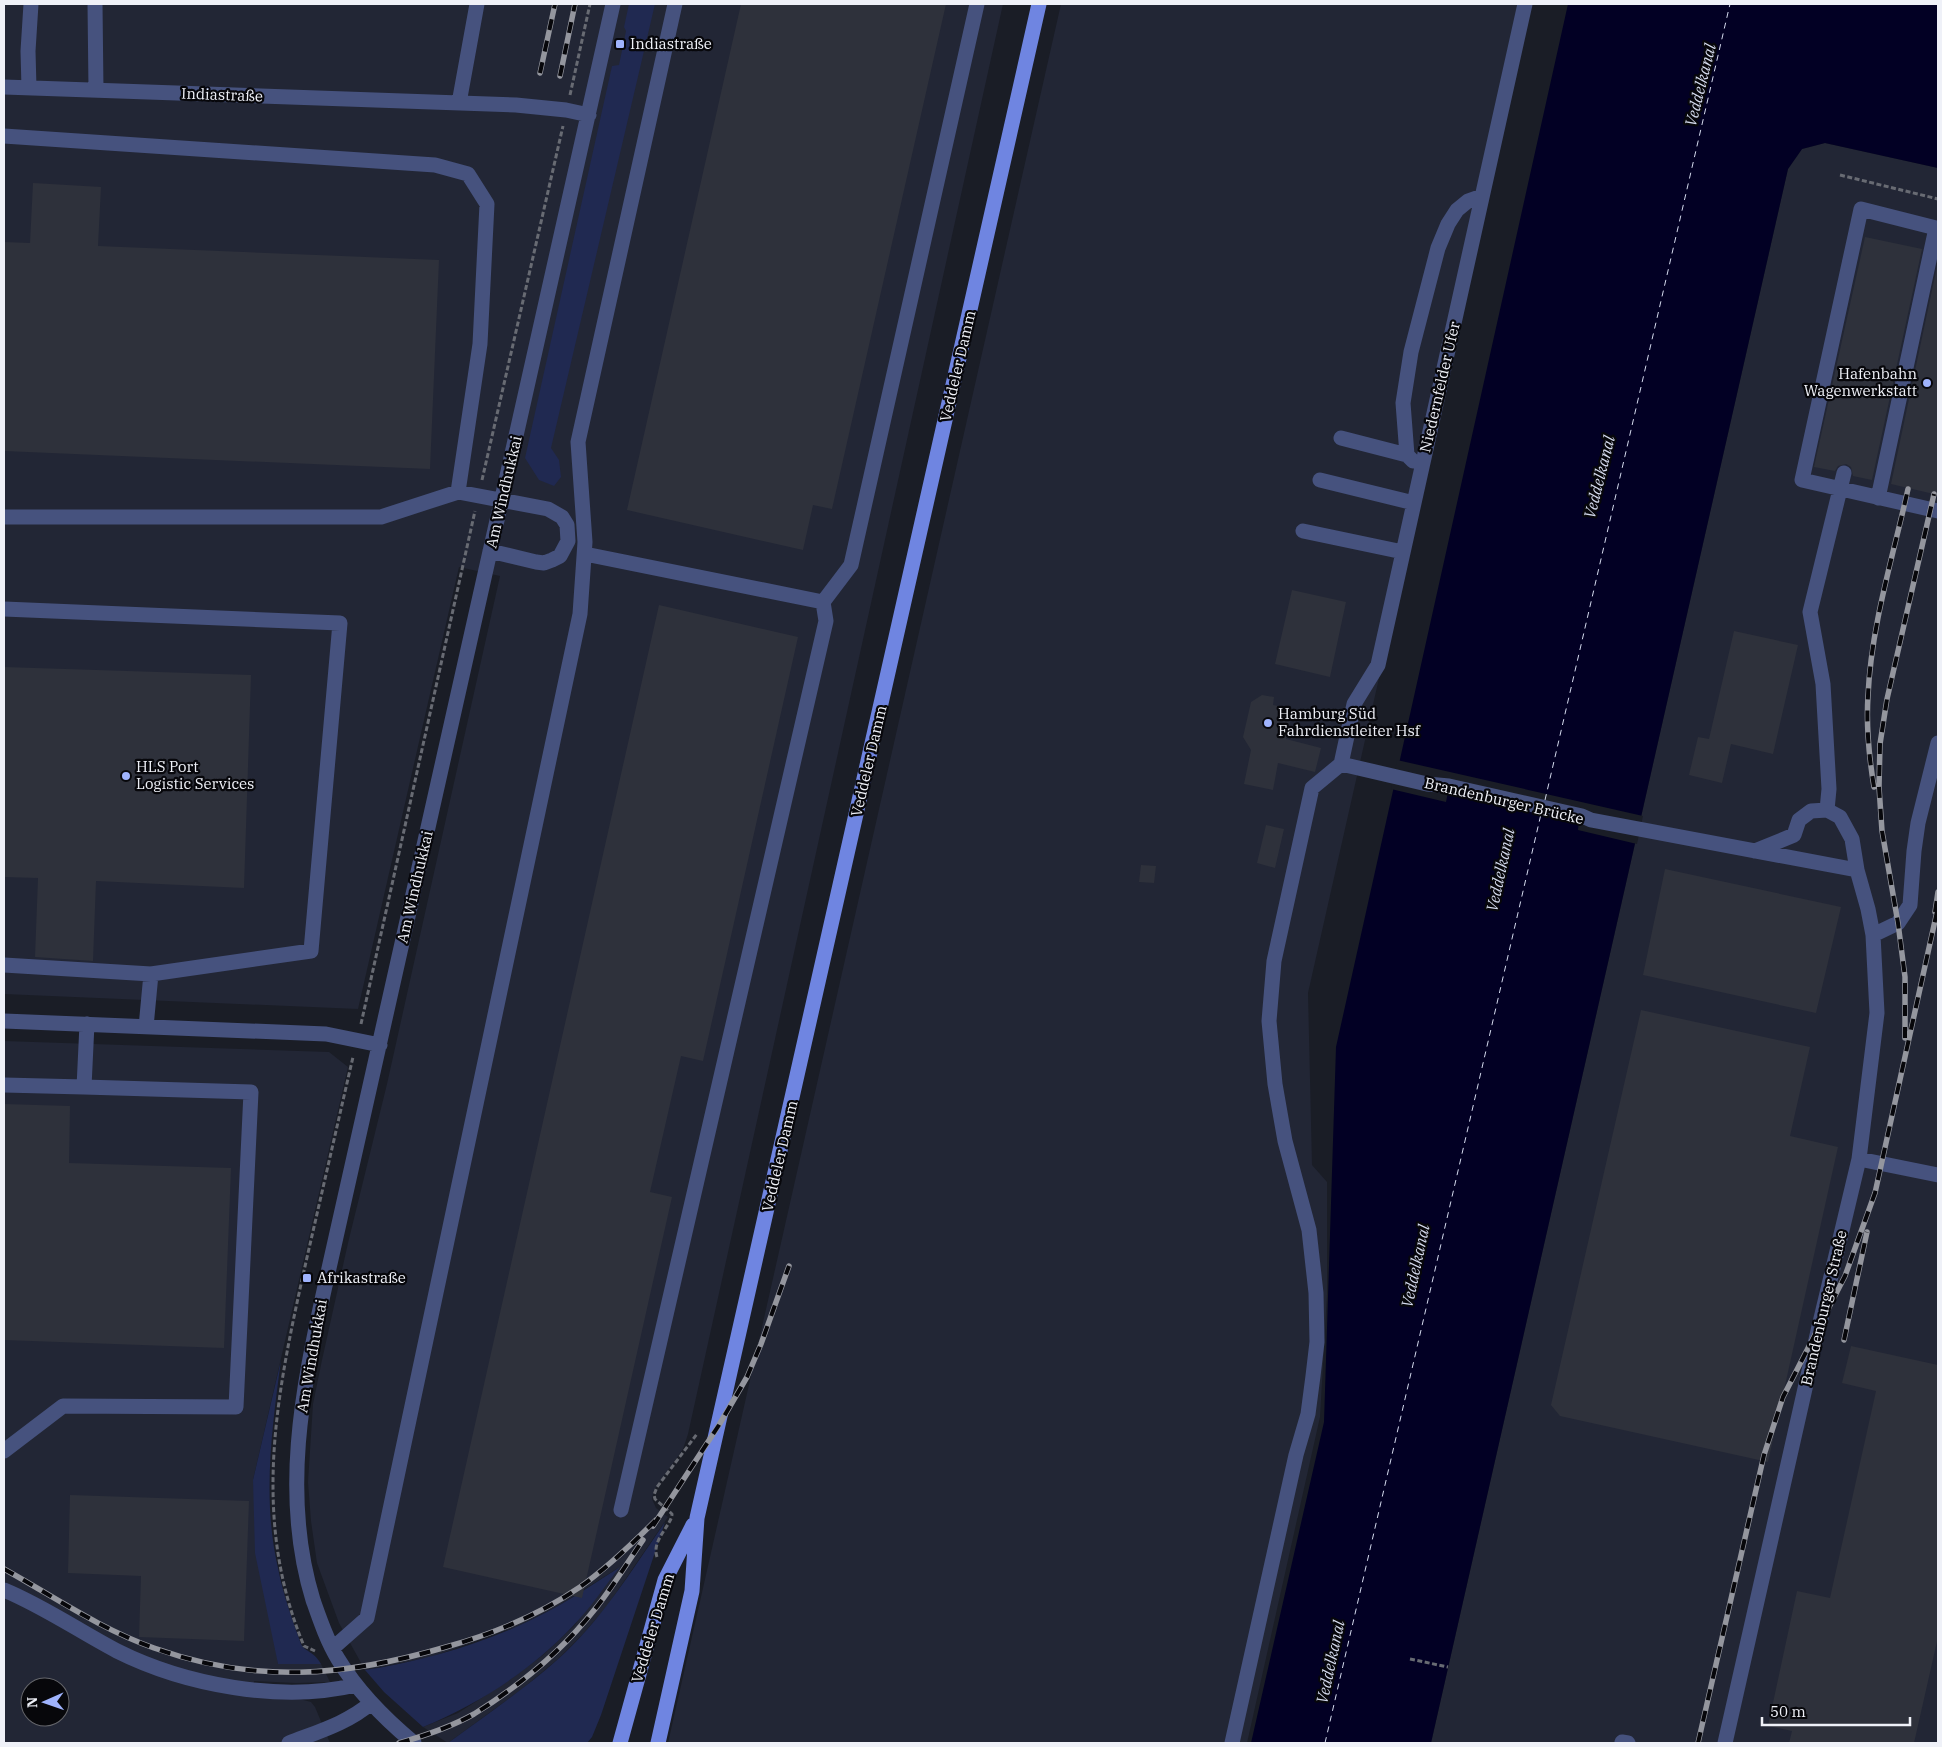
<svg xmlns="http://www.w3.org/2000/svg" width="1942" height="1747" viewBox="0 0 1942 1747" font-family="'IBM Plex Serif',serif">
	<rect width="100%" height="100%" fill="#1a1d26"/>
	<path fill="#222635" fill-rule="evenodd" d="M 4,4 L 1003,4 L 688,1434 L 683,1449 L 654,1490 L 652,1499 L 656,1508 L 668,1517 L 607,1606 L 583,1634 L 558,1659 L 522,1689 L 448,1743 L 423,1727 L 458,1713 L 511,1679 L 543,1655 L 574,1626 L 618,1568 L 558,1606 L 516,1627 L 431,1657 L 365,1670 L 339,1623 L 317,1563 L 311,1521 L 308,1482 L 313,1404 L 322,1360 L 348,1243 L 387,1084 L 500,576 L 459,567 L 358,1009 L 4,994 Z
		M 1061,4 L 1531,4 L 1308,993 L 1312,1165 L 1327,1182 L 1327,1295 L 1320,1417 L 1247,1743 L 668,1743 Z
		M 1825,143 L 1938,168 L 1938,1743 L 1431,1743 L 1788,169 L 1802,149 Z
		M 4,1041 L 329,1052 L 348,1067 L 253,1480 L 278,1664 L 321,1664 L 330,1682 L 296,1683 L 254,1681 L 253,1697 L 296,1698 L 311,1702 L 315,1707 L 330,1743 L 4,1743 ZM 30,1687 L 60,1687 L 60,1717 L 30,1717 Z"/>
	<path fill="#202951" d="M 629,4 L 655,4 L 551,448 L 559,460 L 561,477 L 554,486 L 539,480 L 525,458 L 612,66 L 619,65 L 626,31 L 624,27 Z
		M 281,1360 C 272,1428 262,1499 278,1568 C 283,1594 292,1619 301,1644 C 306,1653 313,1650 321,1664 L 278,1664 L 255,1553 L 253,1480 Z
		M 665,1522 L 601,1715 L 592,1737 L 587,1743 L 448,1743 C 485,1716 523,1690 557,1660 C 601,1621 632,1570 665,1522 Z
		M 620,1567 C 604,1587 590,1609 572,1627 C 530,1671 479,1704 423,1727 L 384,1692 L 365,1670 C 432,1660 499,1639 558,1606 C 579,1594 599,1580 620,1567 Z"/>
	<path fill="#020024" d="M 1568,4 L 1938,4 L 1938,168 L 1825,143 L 1802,149 L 1788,169 L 1431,1743 L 1251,1743 L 1324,1422 L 1336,1047 Z"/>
	<path fill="#1a1d26" d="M 1397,760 L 1643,816 L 1637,844 L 1578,830 L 1579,822 L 1448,792 L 1446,802 L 1391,789 Z"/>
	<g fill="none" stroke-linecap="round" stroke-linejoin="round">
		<path stroke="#d5dbee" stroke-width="1" stroke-dasharray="6 5" stroke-linecap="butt" d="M 1545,800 L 1730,4
			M 1325,1743 L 1541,814"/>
	</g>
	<path fill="#2e313b" d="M 741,4 L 946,4 L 832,509 L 813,505 L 803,550 L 627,510 Z
		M 33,183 L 101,187 L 98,246 L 439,260 L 430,469 L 4,451 L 4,242 L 30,243 Z
		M 1865,237 L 1922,249 L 1872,480 L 1853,476 L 1851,467 L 1846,464 L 1838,466 L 1835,471 L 1814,467 Z
		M 1938,262 L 1938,495 L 1891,484 Z
		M 1292,590 L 1346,602 L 1330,677 L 1275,664 Z
		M 659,605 L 798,637 L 703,1061 L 681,1056 L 650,1192 L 672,1197 L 582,1598 L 443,1567 Z
		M 1734,631 L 1798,645 L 1773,754 L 1731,744 L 1722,783 L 1689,775 L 1698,737 L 1709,739 Z
		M 4,667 L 251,675 L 244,888 L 96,881 L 93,961 L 35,957 L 38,878 L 4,877 Z
		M 1262,695 L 1274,697 L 1273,705 L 1293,709 L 1286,739 L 1321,748 L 1315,772 L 1278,763 L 1273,790 L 1244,784 L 1251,750 L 1243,737 L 1251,702 Z
		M 1266,825 L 1284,829 L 1275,868 L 1257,863 Z
		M 1141,865 L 1156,866 L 1154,883 L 1139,882 Z
		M 1665,869 L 1841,907 L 1816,1013 L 1643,975 Z
		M 1641,1010 L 1810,1047 L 1790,1136 L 1838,1147 L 1768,1462 L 1560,1416 L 1551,1405 Z
		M 4,1104 L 70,1106 L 69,1163 L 231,1168 L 224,1348 L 4,1340 Z
		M 1851,1346 L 1938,1365 L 1938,1637 L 1914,1743 L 1789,1743 L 1792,1731 L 1768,1726 L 1797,1591 L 1830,1598 L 1876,1391 L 1842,1383 Z
		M 70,1495 L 249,1501 L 244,1641 L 139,1637 L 141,1576 L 68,1573 Z"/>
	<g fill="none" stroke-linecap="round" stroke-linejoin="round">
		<path stroke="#686b73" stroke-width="3" stroke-dasharray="5 2.5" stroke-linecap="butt" d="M 570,95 L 590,4
			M 1840,175 L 1938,199
			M 482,480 L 563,126
			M 361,1024 L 475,511
			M 657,1557 C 651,1540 672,1525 672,1514 L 655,1499 L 654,1495 L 657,1487 L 697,1434
			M 315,1651 L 304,1646 C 249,1514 278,1387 308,1253 C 323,1188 338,1122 353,1057
			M 1410,1659 L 1448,1667"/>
		<path stroke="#46527e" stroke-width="15" d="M 95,4 L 96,90
			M 4,87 L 516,105 L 566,110 L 589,115
			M 29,88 L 28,51 L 31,4
			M 459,103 L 477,4
			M 4,136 L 435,165 L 468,174 L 487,204 L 480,344 L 458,492
			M 1936,228 L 1861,209 L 1802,480 L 1938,511
			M 1341,438 L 1407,455 L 1413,461
			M 1407,455 L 1403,403 L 1411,352 L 1438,248 L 1448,224 L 1457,210 L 1468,201 L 1482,196
			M 1320,480 L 1414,503
			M 1878,498 L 1936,228 L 1938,228
			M 4,517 L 381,517 L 458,492 L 548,509 L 562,517 L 567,525 L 568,541 L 560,556 L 552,560 L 544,563 L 536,562 L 490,551
			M 1303,531 L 1403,552
			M 585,554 L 823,602 L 826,621 L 621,1510
			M 823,602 L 851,565 L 977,4
			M 4,609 L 340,623 L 311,951 L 151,974 L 4,965
			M 1341,764 L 1354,704 L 1378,665 L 1525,4
			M 1341,764 L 1427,784 L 1449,786 L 1582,816 L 1591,820 L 1857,870
			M 1827,810 L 1829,789 L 1823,684 L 1810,612 L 1844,473
			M 1873,935 L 1898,923 L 1910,905 L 1914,851 L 1918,823 L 1938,743
			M 4,1021 L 326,1034 L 380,1045
			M 146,1027 L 151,974
			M 4,1085 L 84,1087 L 87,1024
			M 1859,1159 L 1938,1175
			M 4,1451 L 63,1406 L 236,1407 L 251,1092 L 84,1087
			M 4,1590 C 43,1606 79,1631 117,1651 C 185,1685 281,1703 356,1685
			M 333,1648 L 367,1618 L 580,614 L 585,542 L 578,442 L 675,4
			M 1622,1742 L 1628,1743
			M 289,1743 C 317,1732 348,1723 371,1703
			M 414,1743 C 385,1719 358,1692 338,1659 C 327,1641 320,1620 313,1600 C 281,1496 302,1390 325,1286 L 613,4
			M 1232,1743 L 1296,1455 L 1308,1414 L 1313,1376 L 1317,1342 L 1316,1293 L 1309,1230 L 1285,1141 L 1275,1084 L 1269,1021 L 1274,961 L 1312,788 L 1341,764
			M 1725,1743 L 1818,1331 L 1859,1159 L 1877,1013 L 1873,935 L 1868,909 L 1857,870 L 1852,839 L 1840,817 L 1827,810 L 1811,811 L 1799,820 L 1794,835 L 1755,851"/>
		<path stroke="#6f85e1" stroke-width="15" d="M 620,1743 L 665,1580 L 693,1525
			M 658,1743 L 692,1591 L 697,1518 L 1039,4"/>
		<g stroke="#94969e" stroke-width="5.5">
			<path id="rail" d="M 540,73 L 555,4
				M 560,76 L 575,4
				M 1874,787 C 1869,757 1866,727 1868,696 C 1871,626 1893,557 1908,489
				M 1935,912 L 1938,892
				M 1905,1038 L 1905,977 L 1898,923 L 1882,831 L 1879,787 L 1880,744 L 1887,699 L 1934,494
				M 1844,1340 L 1867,1232
				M 653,1526 L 719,1425 L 747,1377 L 761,1344 L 789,1266
				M 4,1569 C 53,1596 100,1629 154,1648 C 255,1684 344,1677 446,1647 C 493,1634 539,1615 580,1587 C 607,1568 632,1544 656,1520
				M 399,1743 C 424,1736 451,1727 474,1714 C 519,1686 562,1651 595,1609 C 612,1588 627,1563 643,1540
				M 1698,1743 L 1764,1455 L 1783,1397 L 1845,1276 L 1875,1193 L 1938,907"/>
		</g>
		<use href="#rail" stroke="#07070b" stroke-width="4" stroke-dasharray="11" stroke-linecap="butt"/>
	</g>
	<g fill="#9fb3fd" stroke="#07070b" stroke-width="2">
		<rect x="615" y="39" width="10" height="10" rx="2.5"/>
		<circle cx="1927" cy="383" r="5"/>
		<circle cx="1268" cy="723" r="5"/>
		<circle cx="126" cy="776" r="5"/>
		<rect x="302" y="1273" width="10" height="10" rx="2.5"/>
	</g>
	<g text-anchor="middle" stroke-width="4.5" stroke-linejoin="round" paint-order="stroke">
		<g font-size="15" fill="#eff1f8" stroke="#07070b" text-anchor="start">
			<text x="630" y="49">Indiastraße</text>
			<text x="1917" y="379" text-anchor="end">Hafenbahn<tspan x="1917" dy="17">Wagenwerkstatt</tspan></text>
			<text x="1278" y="719">Hamburg Süd<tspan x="1278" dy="17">Fahrdienstleiter Hsf</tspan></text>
			<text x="136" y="772">HLS Port<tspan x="136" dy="17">Logistic Services</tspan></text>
			<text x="317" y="1283">Afrikastraße</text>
		</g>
		<g font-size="15" fill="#eff1f8" stroke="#07070b">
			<text transform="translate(222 95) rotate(2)" y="5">Indiastraße</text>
			<text transform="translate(958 366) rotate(-77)" y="5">Veddeler Damm</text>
			<text transform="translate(1440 387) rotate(-77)" y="5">Niedernfelder Ufer</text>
			<text transform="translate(504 492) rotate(-77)" y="5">Am Windhukkai</text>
			<text transform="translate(869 761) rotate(-77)" y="5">Veddeler Damm</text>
			<text transform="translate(1504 801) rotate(13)" y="5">Brandenburger Brücke</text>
			<text transform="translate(415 887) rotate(-77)" y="5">Am Windhukkai</text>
			<text transform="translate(780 1156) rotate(-77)" y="5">Veddeler Damm</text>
			<text transform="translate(1824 1308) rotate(-77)" y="5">Brandenburger Straße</text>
			<text transform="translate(312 1356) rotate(-80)" y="5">Am Windhukkai</text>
			<text transform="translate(653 1628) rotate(-73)" y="5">Veddeler Damm</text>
		</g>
		<g font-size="16" font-style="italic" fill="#d5dbee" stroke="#07070b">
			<text transform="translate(1700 85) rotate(-76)" y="6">Veddelkanal</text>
			<text transform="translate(1599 477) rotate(-76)" y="6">Veddelkanal</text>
			<text transform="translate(1500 870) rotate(-78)" y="6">Veddelkanal</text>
			<text transform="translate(1415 1266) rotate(-78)" y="6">Veddelkanal</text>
			<text transform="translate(1330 1662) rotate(-78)" y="6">Veddelkanal</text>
		</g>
	</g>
	<rect width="1942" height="1747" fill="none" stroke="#eff1f8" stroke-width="10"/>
	<g transform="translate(45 1702) rotate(268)"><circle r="24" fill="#07070b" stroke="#64656a"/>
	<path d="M0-4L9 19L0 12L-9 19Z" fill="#9fb3fd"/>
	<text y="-8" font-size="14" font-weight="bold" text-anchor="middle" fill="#eff1f8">N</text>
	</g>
	<path d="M1762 1717v8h148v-8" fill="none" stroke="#eff1f8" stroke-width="2.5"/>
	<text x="1770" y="1717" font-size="15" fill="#eff1f8" stroke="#07070b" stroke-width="4" paint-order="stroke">50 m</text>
</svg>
